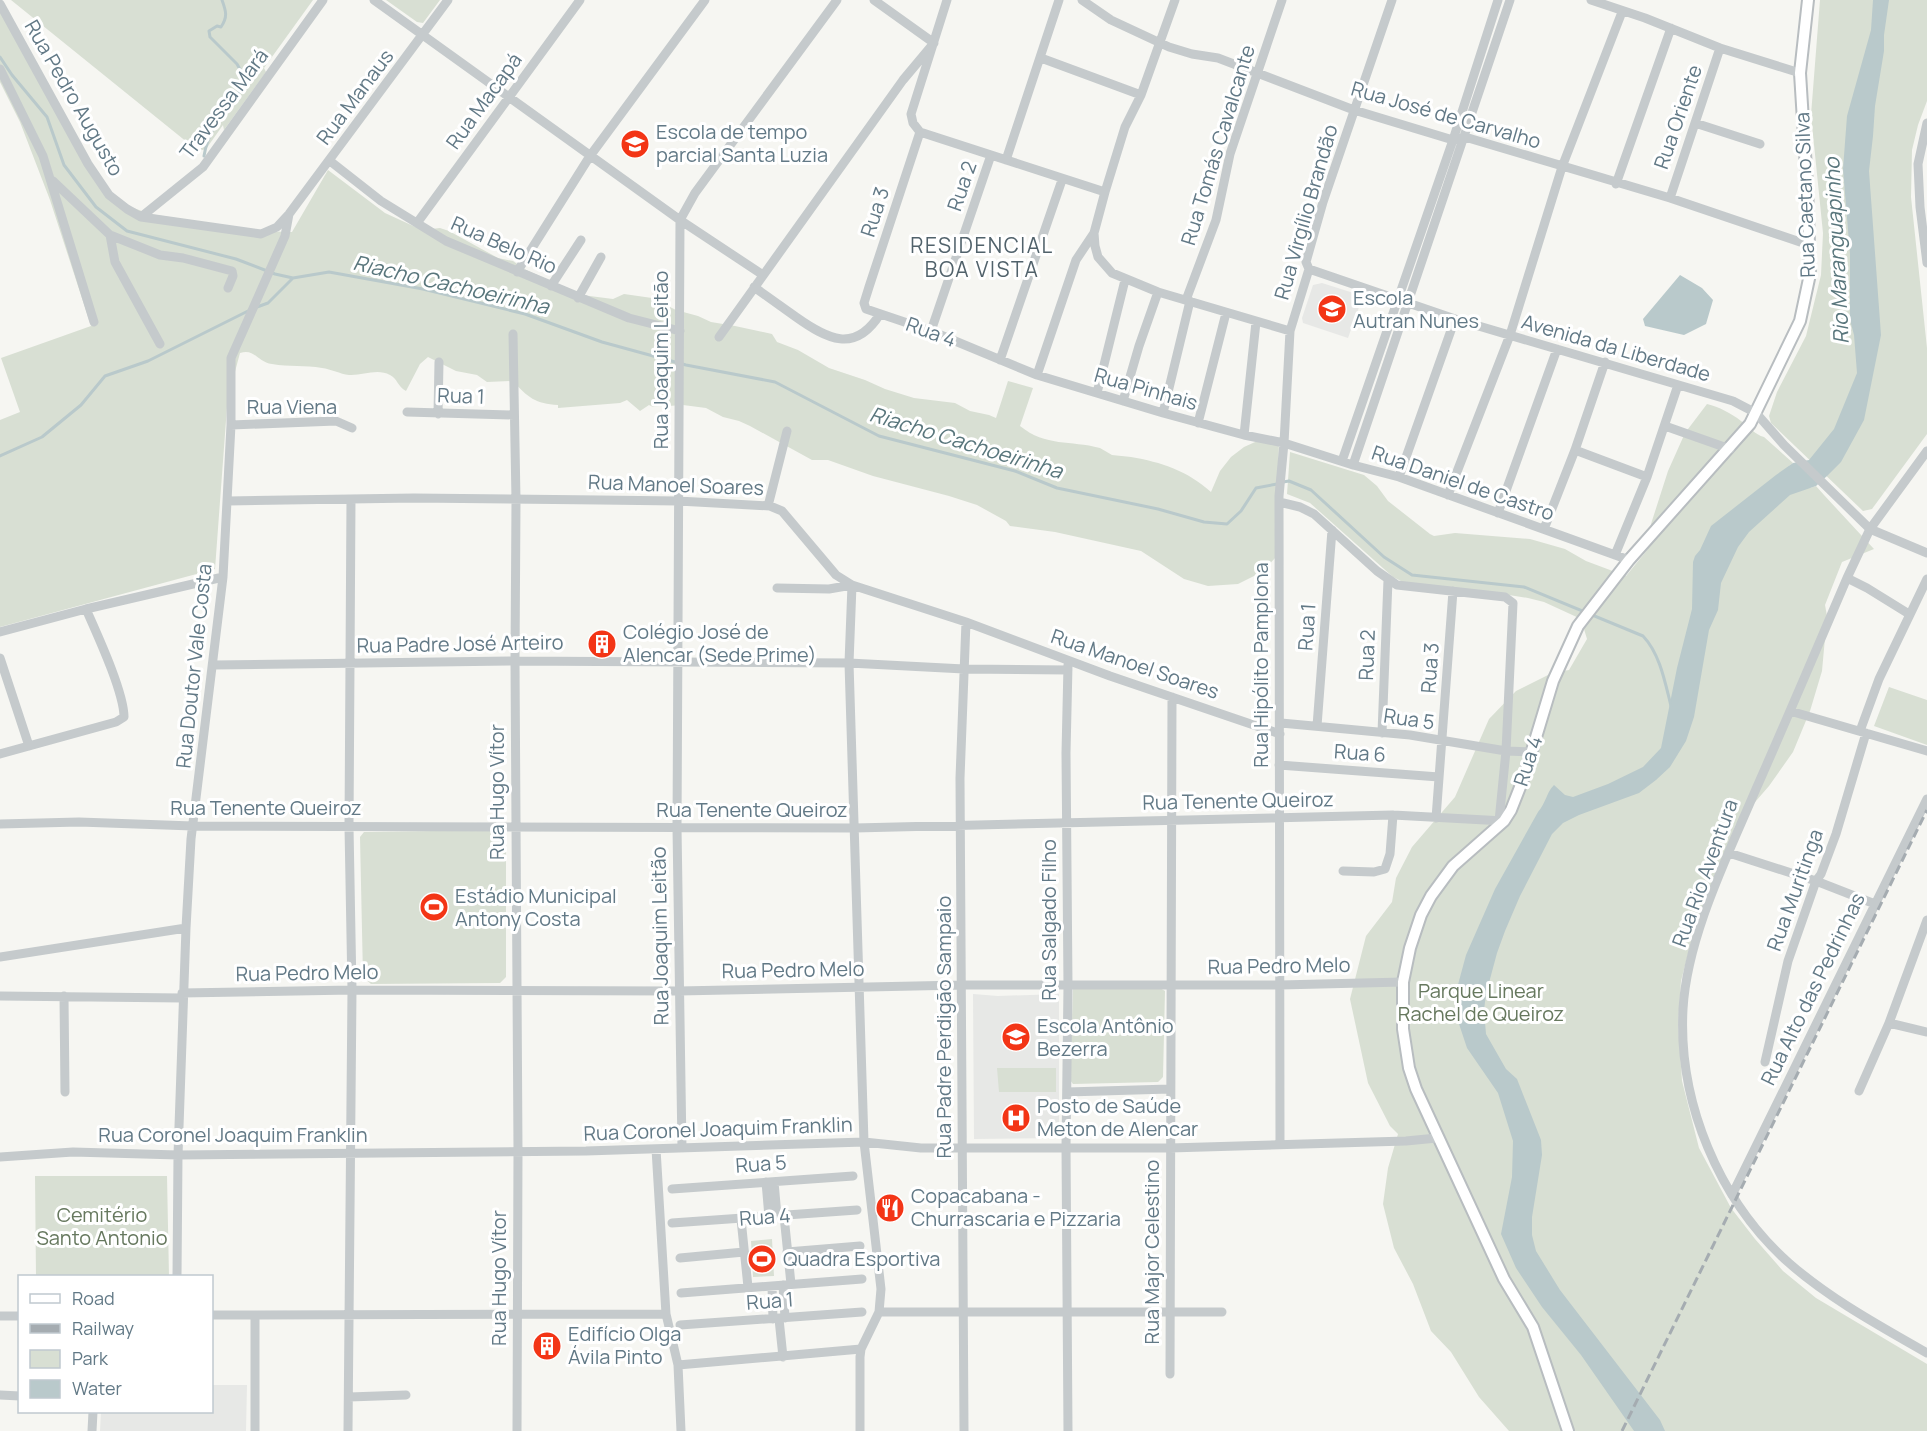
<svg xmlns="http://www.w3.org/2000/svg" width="1927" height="1431" viewBox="0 0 1927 1431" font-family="Manrope,sans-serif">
	<rect width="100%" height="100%" fill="#f6f6f2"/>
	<path fill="#e7e8e6" d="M 1322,283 L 1363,296 L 1348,338 L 1303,323 L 1302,318 L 1313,285 Z
		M 973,994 L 998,996 L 1059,994 L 1059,1138 L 974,1139 Z
		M 212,1385 L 247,1385 L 246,1431 L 100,1431 L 101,1412 L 212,1412 Z"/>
	<path fill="#d8dfd3" d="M 11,0 L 313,0 L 264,68 L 266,72 L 224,130 L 223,125 L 206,149 L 198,151 Z
		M 386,0 L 440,0 L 423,23 L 417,22 Z
		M 1820,0 L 1927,0 L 1927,101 L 1918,125 L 1912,150 L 1911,197 L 1927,348 L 1927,434 L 1872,509 L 1863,511 L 1771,423 L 1769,416 L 1777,392 L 1806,336 L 1821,275 L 1823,233 L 1811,115 Z
		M 0,5 L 108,191 L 131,207 L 150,214 L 257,231 L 292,232 L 328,170 L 385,213 L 422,230 L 440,228 L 449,231 L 498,258 L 513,261 L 524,269 L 582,295 L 613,299 L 624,294 L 652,298 L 676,310 L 698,316 L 711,322 L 735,326 L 772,334 L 777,342 L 798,350 L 829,368 L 865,380 L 885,389 L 914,398 L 955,403 L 970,411 L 989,415 L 996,418 L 1008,381 L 1033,388 L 1020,426 C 1046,447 1070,440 1100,448 C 1104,450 1108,453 1112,455 C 1118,456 1125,456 1131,457 C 1161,462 1188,471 1211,492 L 1220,471 L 1231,457 L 1244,447 L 1264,438 L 1279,440 L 1276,557 L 1262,572 L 1238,584 L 1208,586 L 1184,579 L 1141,551 L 1055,532 L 1010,526 L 1006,521 L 977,505 L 949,496 L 873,476 L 828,460 L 812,460 L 750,426 L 739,421 L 723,417 L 706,408 L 683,405 L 653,407 L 649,405 L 640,411 L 627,400 L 620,403 L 558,408 L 558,405 C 536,404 527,397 513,381 L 487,382 L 477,375 L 456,371 L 428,357 L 420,364 L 406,391 C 398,387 397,378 390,375 C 377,368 362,376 349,375 C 340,374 331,369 322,368 C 305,365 289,367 272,364 C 257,362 255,348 240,353 L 233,379 L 229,380 L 215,569 L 0,627 L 0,420 L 20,412 L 1,358 L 91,326 L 50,200 L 20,122 L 0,82 Z
		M 1707,404 C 1719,407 1731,413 1741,421 C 1749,426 1755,435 1764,437 L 1793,463 L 1789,466 L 1810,488 L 1816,486 L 1824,495 L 1874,549 L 1842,562 L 1825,605 L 1827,616 L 1822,671 L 1810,711 L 1793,752 L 1769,786 L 1736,824 L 1695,927 L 1681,981 L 1678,1023 L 1682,1081 L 1699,1148 L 1731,1208 L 1755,1239 L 1783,1271 L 1816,1298 L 1927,1364 L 1927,1431 L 1509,1431 L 1479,1397 L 1451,1352 L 1431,1331 L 1413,1284 L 1394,1248 L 1383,1204 L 1388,1168 L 1398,1134 L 1390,1126 L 1368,1083 L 1350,999 L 1366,936 L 1392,902 L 1396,878 L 1412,847 L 1455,797 L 1489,719 L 1516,691 L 1552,673 L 1569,670 L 1587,639 L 1581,619 L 1544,602 L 1528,598 L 1490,592 L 1405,583 L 1393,577 L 1310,503 L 1287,494 L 1290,452 L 1364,475 L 1377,486 L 1388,501 L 1430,534 L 1434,536 L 1455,533 L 1530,539 L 1565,549 L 1586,561 L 1626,576 L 1648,549 L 1651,524 L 1668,471 L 1685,433 Z
		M 1889,687 L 1927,700 L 1927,745 L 1874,726 Z
		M 501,830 L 506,835 L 506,977 L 500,983 L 371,984 L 363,977 L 360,837 L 364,832 Z
		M 1160,988 L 1165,991 L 1163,1077 L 1158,1082 L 1073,1084 L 1070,1080 L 1073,989 Z
		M 997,1068 L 1056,1068 L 1056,1092 L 999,1092 Z
		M 35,1176 L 167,1176 L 169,1276 L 36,1276 Z
		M 772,1239 L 774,1276 L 753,1277 L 751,1241 Z"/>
	<path fill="#b9c9cb" d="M 1873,0 L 1889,0 L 1884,35 L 1884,51 L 1875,106 L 1873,136 L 1869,171 L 1881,335 L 1864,420 L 1841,462 L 1827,476 L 1816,486 L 1790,495 L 1749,532 L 1738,547 L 1721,583 L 1718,610 L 1709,630 L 1694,717 L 1686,741 L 1670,767 L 1656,780 L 1639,793 L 1579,815 L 1563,823 L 1552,834 L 1520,896 L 1505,931 L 1497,953 L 1486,994 L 1484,1010 L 1486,1034 L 1506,1069 L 1517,1079 L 1541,1140 L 1542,1155 L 1532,1217 L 1532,1235 L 1536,1251 L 1560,1290 L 1660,1420 L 1665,1431 L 1634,1431 L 1581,1355 L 1542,1307 L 1516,1268 L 1501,1234 L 1512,1177 L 1513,1141 L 1498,1093 L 1467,1048 L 1459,1024 L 1456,992 L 1466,955 L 1495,889 L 1538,812 C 1546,803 1546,793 1554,785 L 1565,795 L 1573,797 L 1608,784 L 1643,767 L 1661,748 L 1677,668 L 1692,609 L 1693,562 L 1695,556 L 1700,550 L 1711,526 L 1776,475 L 1793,463 L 1809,460 L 1834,429 L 1857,373 L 1854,335 L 1850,320 L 1850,254 L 1843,169 L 1847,116 L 1871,30 Z
		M 1680,275 L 1702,288 L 1713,300 L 1706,324 L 1684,335 L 1645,326 L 1643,319 Z"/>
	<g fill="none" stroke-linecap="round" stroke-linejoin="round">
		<path stroke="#b9c9cb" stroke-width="3" d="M 0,57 L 12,75 L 47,117 L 64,165 L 96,207 L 127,231 L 236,259 L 275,274 L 293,278
			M 204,156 C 207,137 219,114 233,100 C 239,93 242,90 246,80 L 237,64 L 210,37 L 209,31 L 217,26 L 221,27 C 228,17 226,11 222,0
			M 257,307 L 268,303 L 293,278 L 329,272 L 423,289 L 525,314 L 602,342 L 686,365 L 775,382 L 879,436 L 1015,471 L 1057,488 L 1158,509 L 1204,522 L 1227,524 L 1241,511 L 1256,488 L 1277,484
			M 0,456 L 42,437 L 81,405 L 105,376 L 148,361 L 248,311
			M 1283,482 L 1289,481 L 1311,490 L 1384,557 L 1412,575 L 1524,587 L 1643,636 C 1660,654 1665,682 1671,706"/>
		<g stroke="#b8bdc0" stroke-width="14">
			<path id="major" d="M 1568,1431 L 1533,1327 L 1504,1279 L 1416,1089 L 1409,1068 L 1403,1029 L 1403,982 L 1410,948 L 1421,915 L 1431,896 L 1453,866 L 1504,821 L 1511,810 L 1524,777 L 1553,681 L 1578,626 L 1629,560 L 1750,424 L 1800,321 L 1810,274 L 1807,185 L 1800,73 L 1808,0"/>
		</g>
		<path stroke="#c5cacc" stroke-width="9" d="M 374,0 L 680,220 L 763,275
			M 947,0 L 911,114 L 913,123 L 920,132 L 1105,192 L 1094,233 L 1095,246 L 1098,257 L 1112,273 L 1158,292 L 1290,331
			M 1082,0 L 1111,20 L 1169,47 L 1192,54 L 1218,58 L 1354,110 L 1453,140 L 1465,137 L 1670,198 L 1809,245
			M 1591,0 L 1645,18 L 1720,48 L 1800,73
			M 0,4 L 88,164 L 109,195 L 127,209 L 141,217 L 261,234 L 277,227 L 289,214 L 448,0
			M 1041,58 L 1141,95
			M 0,69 L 43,156 L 94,322
			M 1695,123 L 1760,144
			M 1927,123 L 1918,164 L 1920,207 L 1927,263
			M 920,132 L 869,287 L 864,303 L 866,309 L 931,331 L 1037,375 L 1163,413 L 1244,435 L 1284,443 L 1353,465 L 1399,477 L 1629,560
			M 1006,160 L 1059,0
			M 330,161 L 381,201 L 446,241 L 629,318 L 680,331
			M 53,181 L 110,235 L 160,255 L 183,258 L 232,271 L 233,276 L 228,288
			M 1616,184 L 1671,28
			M 1105,192 L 1125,127 L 1141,95 L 1175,0
			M 1670,198 L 1720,48
			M 141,217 L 203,167 L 323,0
			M 417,223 L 580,0
			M 110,235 L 115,262 L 160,344
			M 1309,269 L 1455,319 L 1733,401 L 1756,413 L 1784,445 L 1870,529 L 1927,553
			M 517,272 L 590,156 L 705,0
			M 551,286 L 581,240
			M 754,287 C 768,297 782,307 796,317 C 827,339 855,354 880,314
			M 578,298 L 601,257
			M 1186,300 L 1216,220 L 1230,154 L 1282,0
			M 931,331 L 991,155
			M 513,334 L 516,500 L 515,661 L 518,1151 L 517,1431
			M 719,337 L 903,80 L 934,43 L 874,0
			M 1000,360 L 1062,180
			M 1037,375 L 1076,260 L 1094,233
			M 1097,393 L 1125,280
			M 1123,401 L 1139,346 L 1158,292
			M 407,412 L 514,415
			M 1163,413 L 1190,301
			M 438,414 L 439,362
			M 1198,423 L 1226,313
			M 231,425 L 336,421 L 352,428
			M 1665,426 L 1730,449
			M 1244,435 L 1256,322
			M 1575,450 L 1647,477
			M 1927,451 L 1870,529 L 1847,578 C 1817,648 1787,719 1756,789 C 1728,855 1687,937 1683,1009 C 1678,1102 1719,1201 1789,1263 C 1830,1299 1880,1326 1927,1353
			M 1342,461 L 1453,140 L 1498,0
			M 1353,465 L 1510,0
			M 1399,477 L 1455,319
			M 1448,495 L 1510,335 L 1562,167 L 1622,12
			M 228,501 L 414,498 L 600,500 L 678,501 L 770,506 L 782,511 L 836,575 L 852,585 L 966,622 L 1110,676 L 1280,734
			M 1279,502 L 1300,507 L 1314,514 L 1377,571 L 1397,585 L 1505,597 L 1513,603 L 1506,751 L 1499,821
			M 768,506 L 787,431
			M 1498,513 L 1557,349
			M 1544,529 L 1575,450 L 1605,362
			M 1615,555 L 1647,477 L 1678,385
			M 1847,578 L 1867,588 L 1909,614
			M 777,588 L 829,589 L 852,585 L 849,663 L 864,1142 L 881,1289 L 879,1312 L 861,1349 L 860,1357 L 860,1431
			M 0,632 L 86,609 L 223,577
			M 0,658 L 29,746
			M 213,665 L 515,661 L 849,663 L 964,669 L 1068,670
			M 1068,665 L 1066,753 L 1068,986 L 1066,1147 L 1068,1431
			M 1790,711 L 1927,751
			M 1281,723 L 1410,735 L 1506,751 L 1532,752
			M 1317,726 L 1332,530
			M 1860,731 L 1879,679 L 1927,579
			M 1382,733 L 1388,580
			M 0,754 L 116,722 L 124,717 C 124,692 97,634 86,609
			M 1279,765 L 1439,777
			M 1436,818 L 1453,591
			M 0,824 L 79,822 L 193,826 L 855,828 L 1393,815 L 1504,821
			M 1729,853 L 1816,881 L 1875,904
			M 1343,871 L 1374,872 L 1385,869 L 1390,854 L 1393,815
			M 0,957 L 186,928
			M 182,993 L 352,990 L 679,991 L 962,985 L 1280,985 L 1403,982
			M 0,996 L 182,998
			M 64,996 L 65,1092
			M 1889,1023 L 1927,1032
			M 1765,1062 L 1788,961 L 1816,881 L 1821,874 L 1836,834 L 1866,733
			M 1859,1091 L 1889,1023 L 1927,920
			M 1067,1092 L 1170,1089
			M 1280,1144 L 1279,496 L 1284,443 L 1290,331 L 1309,269 L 1306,262 L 1323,202 L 1392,0
			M 682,1148 L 677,828 L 680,220 L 695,193 L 837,0
			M 656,1149 L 666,1314 L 678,1365 L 681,1431
			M 0,1157 L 73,1152 L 178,1155 L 586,1151 L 864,1142 L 921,1148 L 1170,1148 L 1406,1141 L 1437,1138
			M 766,1182 L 769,1217
			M 774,1182 L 777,1216
			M 672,1189 L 853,1176
			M 1732,1195 L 1927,799
			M 784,1216 L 791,1284
			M 741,1219 L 748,1287
			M 672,1223 L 857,1210
			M 787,1252 L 860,1246
			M 680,1258 L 744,1252
			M 177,1276 L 178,1155 L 186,928 L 191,839 L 223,577 L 231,425 L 231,358 L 285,236 L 289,214
			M 783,1285 L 785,1318
			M 772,1286 L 773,1319
			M 681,1293 L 862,1279
			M 879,1312 L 1222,1312
			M 212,1315 L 666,1314
			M 0,1316 L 20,1316
			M 779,1319 L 783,1357
			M 680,1325 L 862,1312
			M 678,1365 L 861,1349
			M 1170,1374 L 1172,697
			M 0,1395 L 20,1396
			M 349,1397 L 406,1395
			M 92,1431 L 93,1412
			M 255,1431 L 255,1315
			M 348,1431 L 352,990 L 349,827 L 351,499
			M 964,1431 L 960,778 L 966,622"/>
		<use href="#major" stroke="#fff" stroke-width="10"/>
		<path stroke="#a5acb1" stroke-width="3" stroke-dasharray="9 4.5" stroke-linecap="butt" d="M 1622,1431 L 1927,810"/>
	</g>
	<defs>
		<g id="school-disc" transform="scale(1.5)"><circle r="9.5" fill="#f33516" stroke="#fff"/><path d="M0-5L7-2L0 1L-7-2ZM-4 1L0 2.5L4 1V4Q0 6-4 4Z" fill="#fff"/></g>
		<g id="building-disc" transform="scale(1.5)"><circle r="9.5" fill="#f33516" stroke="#fff"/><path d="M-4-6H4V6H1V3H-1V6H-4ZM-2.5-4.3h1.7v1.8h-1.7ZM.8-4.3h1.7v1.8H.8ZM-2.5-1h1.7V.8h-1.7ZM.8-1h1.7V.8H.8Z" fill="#fff"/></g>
		<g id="stadium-disc" transform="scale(1.5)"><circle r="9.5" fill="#f33516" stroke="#fff"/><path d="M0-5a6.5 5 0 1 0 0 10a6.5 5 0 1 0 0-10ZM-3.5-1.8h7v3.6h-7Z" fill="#fff"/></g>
		<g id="hospital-disc" transform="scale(1.5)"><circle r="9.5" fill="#f33516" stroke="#fff"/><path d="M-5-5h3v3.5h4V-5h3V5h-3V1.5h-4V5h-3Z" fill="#fff"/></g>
		<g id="restaurant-disc" transform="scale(1.5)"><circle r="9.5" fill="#f33516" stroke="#fff"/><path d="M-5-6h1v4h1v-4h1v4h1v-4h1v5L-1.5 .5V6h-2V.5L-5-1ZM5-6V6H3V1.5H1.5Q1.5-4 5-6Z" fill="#fff"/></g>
	</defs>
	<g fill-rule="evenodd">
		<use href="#school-disc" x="635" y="144"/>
		<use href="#school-disc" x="1332" y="309"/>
		<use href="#building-disc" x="602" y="644"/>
		<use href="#stadium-disc" x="434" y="907"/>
		<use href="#school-disc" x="1016" y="1037"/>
		<use href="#hospital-disc" x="1016" y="1118"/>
		<use href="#restaurant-disc" x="890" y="1208"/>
		<use href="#stadium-disc" x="762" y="1259"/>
		<use href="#building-disc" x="547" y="1346"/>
	</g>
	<g text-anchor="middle" stroke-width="6" stroke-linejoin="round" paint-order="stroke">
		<g font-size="20" fill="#627986" stroke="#fff">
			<text transform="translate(355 97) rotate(-53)" y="7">Rua Manaus</text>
			<text transform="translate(74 98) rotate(60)" y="7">Rua Pedro Augusto</text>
			<text transform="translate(484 101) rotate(-54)" y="7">Rua Macapá</text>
			<text transform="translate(224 104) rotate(-53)" y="7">Travessa Mará</text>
			<text transform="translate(1446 115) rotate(16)" y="7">Rua José de Carvalho</text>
			<text transform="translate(1678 117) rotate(-71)" y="7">Rua Oriente</text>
			<text transform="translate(1218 145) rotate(-73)" y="7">Rua Tomás Cavalcante</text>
			<text transform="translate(962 186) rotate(-71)" y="7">Rua 2</text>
			<text transform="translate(1805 195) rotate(-92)" y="7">Rua Caetano Silva</text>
			<text transform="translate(875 212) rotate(-72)" y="7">Rua 3</text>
			<text transform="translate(1306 212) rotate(-74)" y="7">Rua Virgílio Brandão</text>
			<text transform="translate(504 245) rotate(24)" y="7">Rua Belo Rio</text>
			<text transform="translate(931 332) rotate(20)" y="7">Rua 4</text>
			<text transform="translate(1616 348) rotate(16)" y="7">Avenida da Liberdade</text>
			<text transform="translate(661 360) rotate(-90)" y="7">Rua Joaquim Leitão</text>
			<text transform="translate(1146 389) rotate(16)" y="7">Rua Pinhais</text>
			<text transform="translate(461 396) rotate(2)" y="7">Rua 1</text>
			<text x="292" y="414">Rua Viena</text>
			<text transform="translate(1463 483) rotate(19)" y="7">Rua Daniel de Castro</text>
			<text transform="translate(676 485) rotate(2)" y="7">Rua Manoel Soares</text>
			<text transform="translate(1307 627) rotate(-86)" y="7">Rua 1</text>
			<text transform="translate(460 644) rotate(-1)" y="7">Rua Padre José Arteiro</text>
			<text transform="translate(1367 655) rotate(-88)" y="7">Rua 2</text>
			<text transform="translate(1135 664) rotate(19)" y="7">Rua Manoel Soares</text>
			<text transform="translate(1261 665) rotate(-90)" y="7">Rua Hipólito Pamplona</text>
			<text transform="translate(194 666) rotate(-84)" y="7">Rua Doutor Vale Costa</text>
			<text transform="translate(1430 668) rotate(-86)" y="7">Rua 3</text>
			<text transform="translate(1409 719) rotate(8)" y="7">Rua 5</text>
			<text transform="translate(1360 753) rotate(4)" y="7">Rua 6</text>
			<text transform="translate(1528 761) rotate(-72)" y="7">Rua 4</text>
			<text transform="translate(497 792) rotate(-90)" y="7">Rua Hugo Vítor</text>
			<text transform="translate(1238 801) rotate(-1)" y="7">Rua Tenente Queiroz</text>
			<text x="266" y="815">Rua Tenente Queiroz</text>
			<text x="752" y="817">Rua Tenente Queiroz</text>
			<text transform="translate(1705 873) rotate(-70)" y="7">Rua Rio Aventura</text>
			<text transform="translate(1795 890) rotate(-70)" y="7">Rua Muritinga</text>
			<text transform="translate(1049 920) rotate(-90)" y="7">Rua Salgado Filho</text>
			<text transform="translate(660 936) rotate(-91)" y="7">Rua Joaquim Leitão</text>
			<text transform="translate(1279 966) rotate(-1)" y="7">Rua Pedro Melo</text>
			<text transform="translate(793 970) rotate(-1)" y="7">Rua Pedro Melo</text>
			<text transform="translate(307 973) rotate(-1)" y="7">Rua Pedro Melo</text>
			<text transform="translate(1813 989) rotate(-64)" y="7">Rua Alto das Pedrinhas</text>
			<text transform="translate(944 1027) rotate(-90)" y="7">Rua Padre Perdigão Sampaio</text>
			<text transform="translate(718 1129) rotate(-2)" y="7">Rua Coronel Joaquim Franklin</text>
			<text x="233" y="1142">Rua Coronel Joaquim Franklin</text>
			<text transform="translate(761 1164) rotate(-4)" y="7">Rua 5</text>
			<text transform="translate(765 1217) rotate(-4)" y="7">Rua 4</text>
			<text transform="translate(1152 1252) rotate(-90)" y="7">Rua Major Celestino</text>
			<text transform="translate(499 1278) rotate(-90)" y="7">Rua Hugo Vítor</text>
			<text transform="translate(770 1301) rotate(-4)" y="7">Rua 1</text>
		</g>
		<g font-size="20" fill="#627986" stroke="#fff" text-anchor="start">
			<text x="656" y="139">Escola de tempo<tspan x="656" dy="23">parcial Santa Luzia</tspan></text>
			<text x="1353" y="305">Escola<tspan x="1353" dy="23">Autran Nunes</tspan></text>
			<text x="623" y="639">Colégio José de<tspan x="623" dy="23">Alencar (Sede Prime)</tspan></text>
			<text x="455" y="903">Estádio Municipal<tspan x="455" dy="23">Antony Costa</tspan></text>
			<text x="1037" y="1033">Escola Antônio<tspan x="1037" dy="23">Bezerra</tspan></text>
			<text x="1037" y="1113">Posto de Saúde<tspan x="1037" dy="23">Meton de Alencar</tspan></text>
			<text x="911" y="1203">Copacabana -<tspan x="911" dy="23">Churrascaria e Pizzaria</tspan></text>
			<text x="783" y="1266">Quadra Esportiva</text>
			<text x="568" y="1341">Edifício Olga<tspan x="568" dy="23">Ávila Pinto</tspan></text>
		</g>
		<g font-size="20" fill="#66785e" stroke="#fff">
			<text x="1481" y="998">Parque Linear<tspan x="1481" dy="23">Rachel de Queiroz</tspan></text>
			<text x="102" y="1222">Cemitério<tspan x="102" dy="23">Santo Antonio</tspan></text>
		</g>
		<g font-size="21" letter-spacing="1.5" fill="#51626b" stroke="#fff">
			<text x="982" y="253">RESIDENCIAL<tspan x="982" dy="24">BOA VISTA</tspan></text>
		</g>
		<g font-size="21" font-style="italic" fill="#59767c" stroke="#fff">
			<text transform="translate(1837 251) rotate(-93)" y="7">Rio Maranguapinho</text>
			<text transform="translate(451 285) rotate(13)" y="7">Riacho Cachoeirinha</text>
			<text transform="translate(966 443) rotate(17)" y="7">Riacho Cachoeirinha</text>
		</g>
	</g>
	<rect x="18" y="1275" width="195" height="138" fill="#ffffff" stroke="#c0c9cf" stroke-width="1.5"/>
	<rect x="30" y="1294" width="30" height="9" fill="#ffffff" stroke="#c0c9cf" stroke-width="1.5"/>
	<text x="72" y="1305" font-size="18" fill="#627986">Road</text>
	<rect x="30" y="1324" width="30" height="9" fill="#a5acb1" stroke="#c0c9cf" stroke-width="1.5"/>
	<text x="72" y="1335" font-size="18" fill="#627986">Railway</text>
	<rect x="30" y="1350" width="30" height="18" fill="#d8dfd3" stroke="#c0c9cf" stroke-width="1.5"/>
	<text x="72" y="1365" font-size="18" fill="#627986">Park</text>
	<rect x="30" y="1380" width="30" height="18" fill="#b9c9cb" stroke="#c0c9cf" stroke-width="1.5"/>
	<text x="72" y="1395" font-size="18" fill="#627986">Water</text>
</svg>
